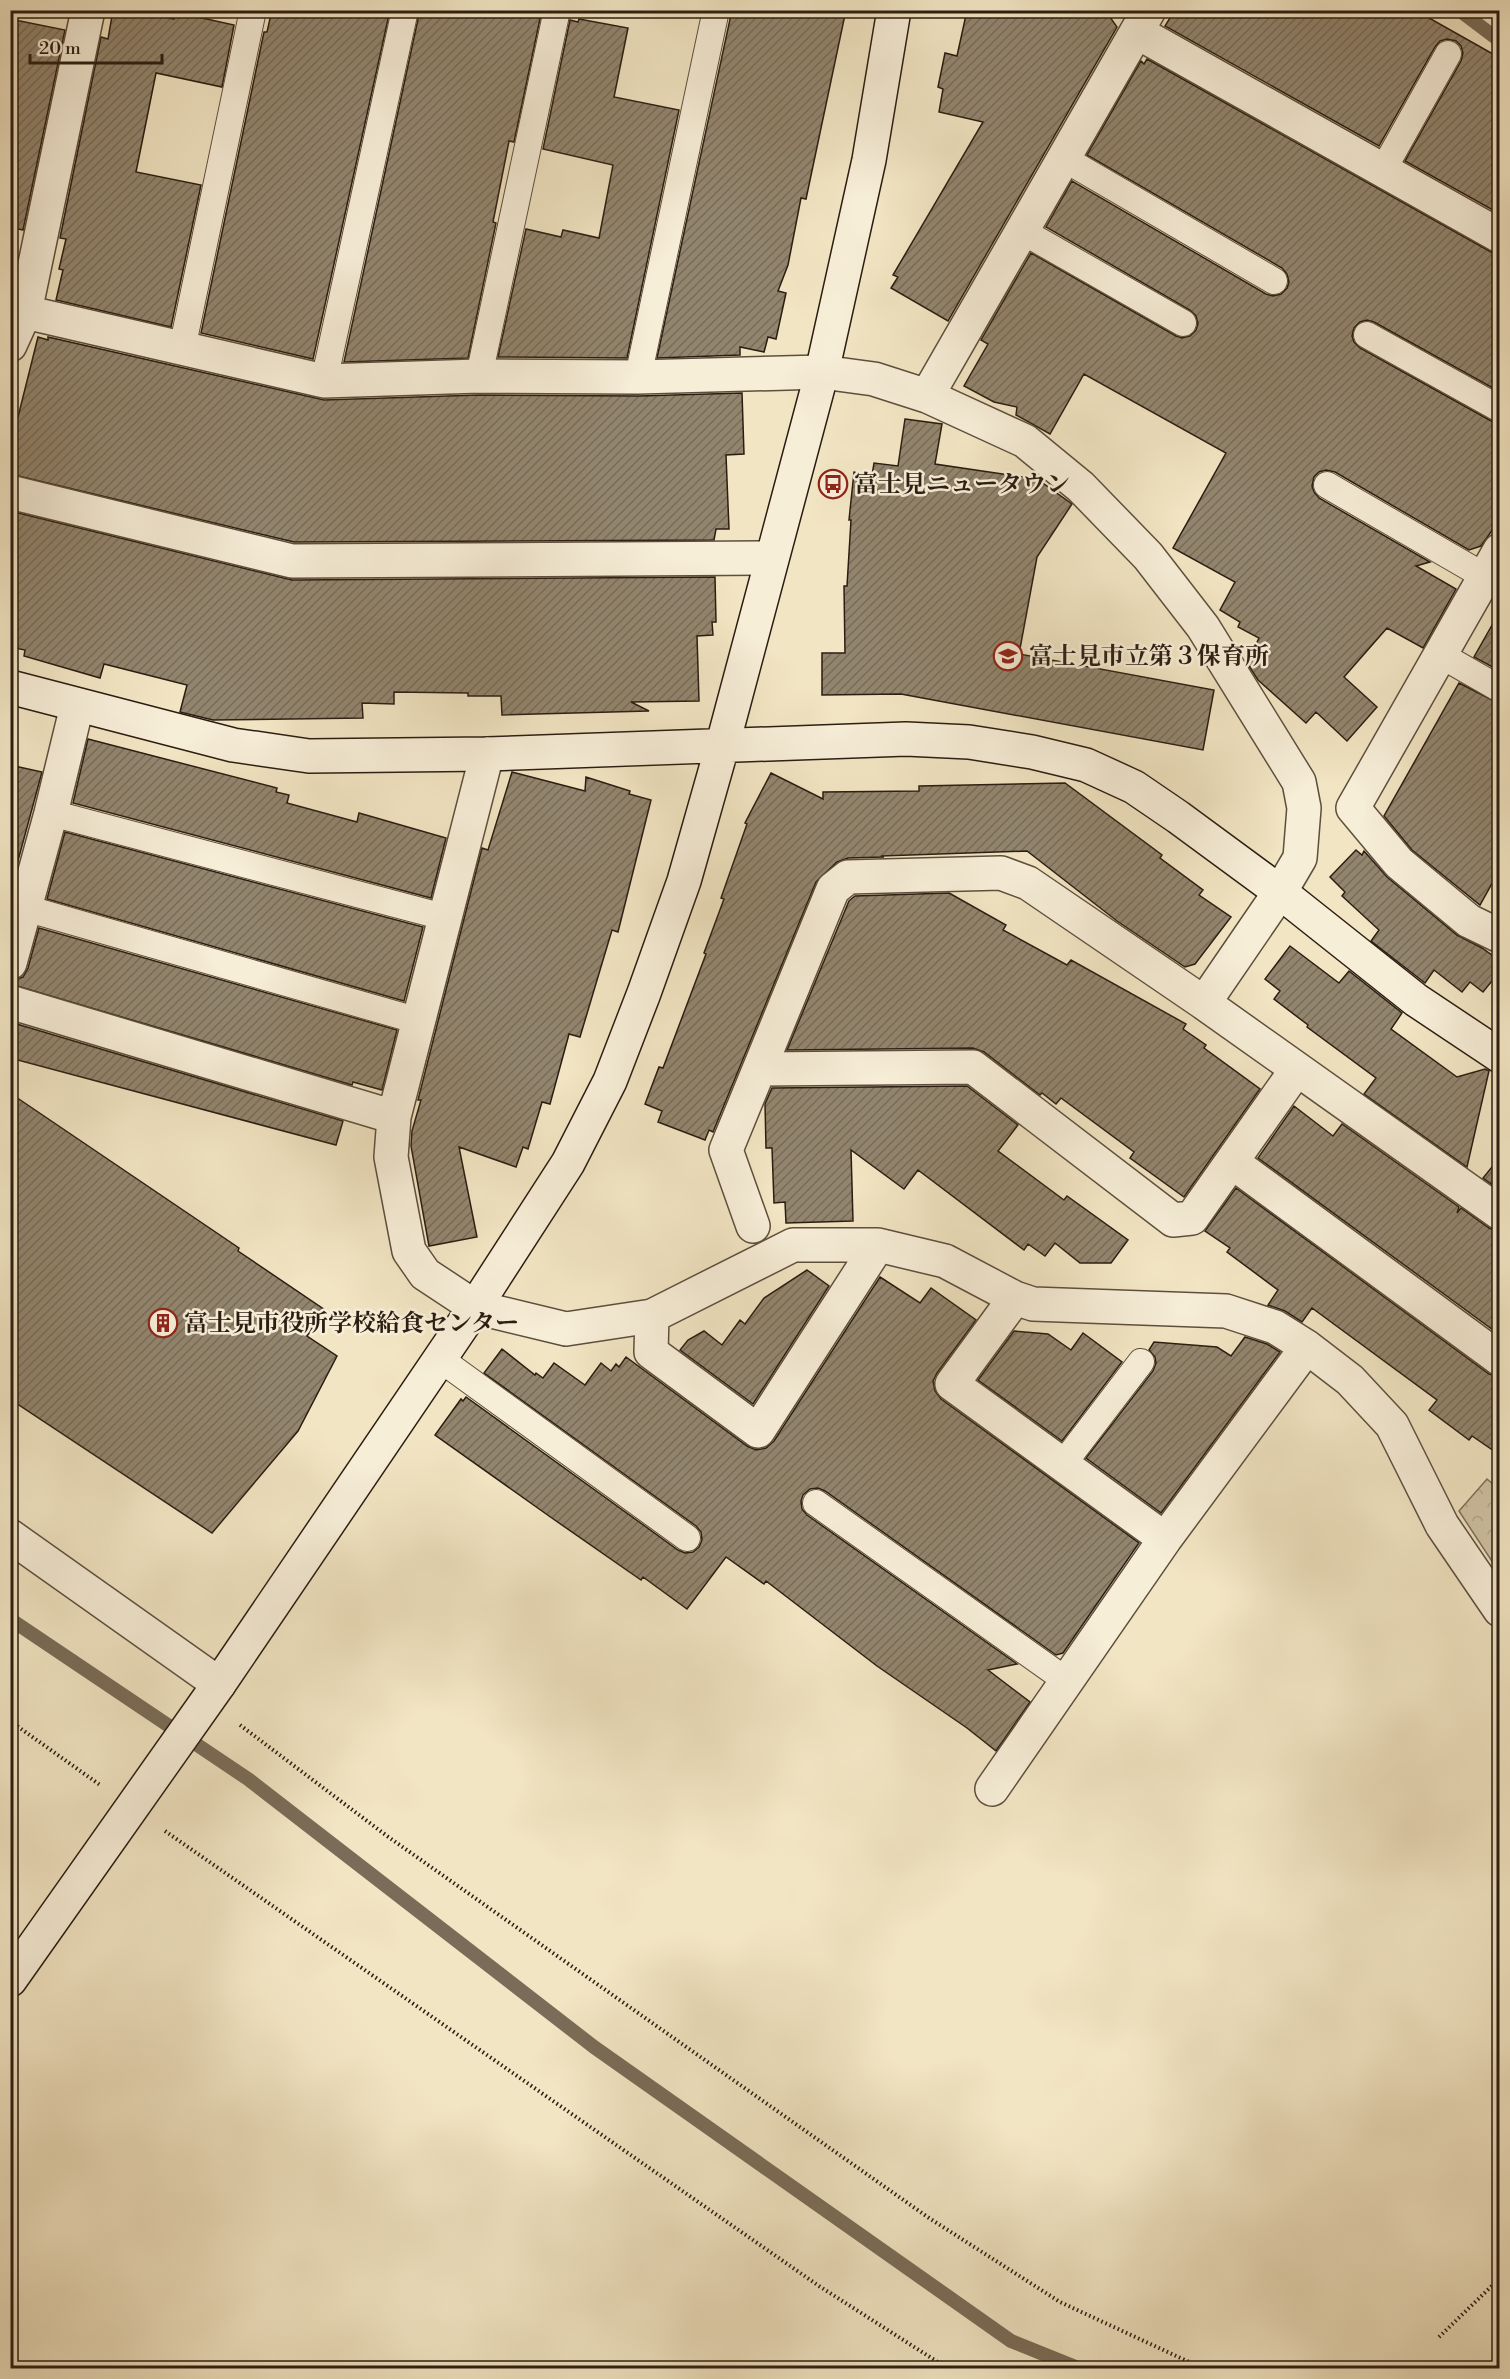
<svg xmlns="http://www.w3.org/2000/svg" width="1510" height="2379" viewBox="0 0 1510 2379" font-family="'Libre Bodoni','Noto Serif JP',serif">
	<defs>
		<pattern id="park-crowns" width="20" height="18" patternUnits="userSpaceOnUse" patternTransform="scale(1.5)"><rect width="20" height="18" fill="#d0c3a5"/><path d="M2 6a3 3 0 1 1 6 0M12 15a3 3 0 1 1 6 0" fill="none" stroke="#b3a78d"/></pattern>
		<pattern id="building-hatch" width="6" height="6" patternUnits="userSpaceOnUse" patternTransform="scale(1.5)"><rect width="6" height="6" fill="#92856e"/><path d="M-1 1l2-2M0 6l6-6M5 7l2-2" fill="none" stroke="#776c59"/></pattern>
	</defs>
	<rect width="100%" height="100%" fill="#f2e5c3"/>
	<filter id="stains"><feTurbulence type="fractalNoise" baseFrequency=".00333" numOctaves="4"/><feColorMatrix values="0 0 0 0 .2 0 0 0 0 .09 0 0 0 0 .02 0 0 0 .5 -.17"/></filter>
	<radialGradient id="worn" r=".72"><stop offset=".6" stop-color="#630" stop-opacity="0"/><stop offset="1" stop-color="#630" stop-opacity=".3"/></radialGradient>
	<path fill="url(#park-crowns)" stroke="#7e705c" stroke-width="1.5" d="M 1487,1479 L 1499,1489 L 1499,1572 L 1459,1511 Z"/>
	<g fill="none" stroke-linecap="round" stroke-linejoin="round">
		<path stroke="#7a6c58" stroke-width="14" d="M 1459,10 L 1500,41
			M 10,1619 L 248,1779 L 594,2047 L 1011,2341 L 1078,2368"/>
	</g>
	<path fill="url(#building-hatch)" stroke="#2b1d12" stroke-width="1.5" d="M 113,10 L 130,10 L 174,19 L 175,12 L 234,25 L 222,87 L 156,73 L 136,172 L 201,185 L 171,327 L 56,300 L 63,270 L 59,269 L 66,239 L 60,238 L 101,37 L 108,39 Z
		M 272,10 L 390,10 L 313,359 L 201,333 L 264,32 L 267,32 Z
		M 420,10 L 526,10 L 541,14 L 514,142 L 509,141 L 493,222 L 496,223 L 468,358 L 344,362 Z
		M 732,10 L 846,10 L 806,199 L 801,198 L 788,265 L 778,291 L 786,293 L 776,339 L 768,337 L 764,352 L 740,347 L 740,355 L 657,358 Z
		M 971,10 L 1105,10 L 1117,27 L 948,321 L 891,288 L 898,277 L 893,275 L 983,122 L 939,112 L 943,89 L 938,87 L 945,53 L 957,56 L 966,15 L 970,16 Z
		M 1175,10 L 1415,10 L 1500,58 L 1500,214 L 1405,161 L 1461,61 L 1463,53 L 1461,46 L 1456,41 L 1447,39 L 1440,41 L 1435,47 L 1379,146 L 1165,26 Z
		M 10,19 L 65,30 L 23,230 L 10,227 Z
		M 579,19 L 628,28 L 614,97 L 679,110 L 627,358 L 498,357 L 526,229 L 561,237 L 563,230 L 599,238 L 613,165 L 543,149 L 570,20 L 578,22 Z
		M 1147,59 L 1491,252 L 1500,255 L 1500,392 L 1374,322 L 1367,320 L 1360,322 L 1354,328 L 1352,336 L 1354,342 L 1360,348 L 1493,422 L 1500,424 L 1500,519 L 1481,546 L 1469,550 L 1335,472 L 1326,470 L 1319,472 L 1314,477 L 1312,486 L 1314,492 L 1319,498 L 1430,562 L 1416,566 L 1456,589 L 1423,648 L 1387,628 L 1344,677 L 1377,707 L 1347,741 L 1316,712 L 1306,723 L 1258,680 L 1247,663 L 1259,638 L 1238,627 L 1240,622 L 1220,610 L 1235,582 L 1173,548 L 1226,453 L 1084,374 L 1050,434 L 1016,415 L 1017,407 L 994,402 L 964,386 L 988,344 L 981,340 L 1031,253 L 1176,336 L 1182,338 L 1190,336 L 1196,330 L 1198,324 L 1196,316 L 1190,310 L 1046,227 L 1072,181 L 1266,294 L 1273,296 L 1281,294 L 1287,288 L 1289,282 L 1287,274 L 1282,268 L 1087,155 L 1141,61 L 1144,64 Z
		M 38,337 L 48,340 L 48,337 L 324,400 L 479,395 L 639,396 L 742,393 L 744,454 L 726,455 L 729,529 L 716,529 L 714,540 L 294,542 L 10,474 L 10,414 L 18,417 Z
		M 905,419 L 942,424 L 935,464 L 1037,479 L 1072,504 L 1037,557 L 1019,654 L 1214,690 L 1203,750 L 901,694 L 822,695 L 822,653 L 845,653 L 844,586 L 847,586 L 851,520 L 849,520 L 854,472 L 872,475 L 874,463 L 898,466 Z
		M 10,511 L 292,580 L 715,577 L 716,622 L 712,622 L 713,635 L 697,636 L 699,701 L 631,702 L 649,711 L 502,715 L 501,696 L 468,696 L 468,693 L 394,692 L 394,704 L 362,703 L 363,718 L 213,720 L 180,712 L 187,685 L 104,664 L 100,678 L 24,656 L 25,650 L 10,647 Z
		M 1500,611 L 1500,671 L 1474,657 Z
		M 1459,683 L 1500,704 L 1500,869 L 1480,905 L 1412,850 L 1384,816 Z
		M 88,739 L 277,788 L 276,792 L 289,795 L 287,803 L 357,822 L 359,813 L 446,838 L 431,898 L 73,803 Z
		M 10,765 L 42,772 L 10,890 Z
		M 512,772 L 585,791 L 586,777 L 630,791 L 629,794 L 651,800 L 618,932 L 612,930 L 580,1037 L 569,1034 L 550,1104 L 542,1102 L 528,1149 L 523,1147 L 516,1167 L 459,1147 L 477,1237 L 429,1246 L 411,1146 L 412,1131 L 421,1100 L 418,1100 L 482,848 L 488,850 Z
		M 771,773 L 823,799 L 823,792 L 919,791 L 919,786 L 1065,783 L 1162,855 L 1160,858 L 1203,890 L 1199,895 L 1231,917 L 1195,964 L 1185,967 L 1117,921 L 1027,851 L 881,856 L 884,857 L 848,858 L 837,862 L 816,882 L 713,1132 L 709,1130 L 705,1140 L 658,1122 L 662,1111 L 645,1104 L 659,1067 L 663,1068 L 706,954 L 704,953 L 724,899 L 721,898 L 747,824 L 745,823 Z
		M 65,832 L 423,927 L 404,1001 L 47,899 Z
		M 1356,850 L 1362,855 L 1364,851 L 1387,877 L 1457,935 L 1482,948 L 1500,961 L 1500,971 L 1483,992 L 1470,982 L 1462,992 L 1434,970 L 1425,983 L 1371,941 L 1379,930 L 1342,896 L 1345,892 L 1330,877 Z
		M 949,893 L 1006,925 L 1003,930 L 1067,965 L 1071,960 L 1186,1024 L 1183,1029 L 1206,1045 L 1204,1048 L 1260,1089 L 1184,1197 L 1130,1158 L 1134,1152 L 1061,1098 L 1056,1104 L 1042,1093 L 1040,1095 L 984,1052 L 973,1048 L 787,1050 L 849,901 L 855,896 Z
		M 39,928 L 397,1030 L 382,1090 L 353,1082 L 352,1085 L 10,984 L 10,981 L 23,977 L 28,968 Z
		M 1290,946 L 1339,983 L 1349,971 L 1402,1013 L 1391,1029 L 1457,1077 L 1485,1069 L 1489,1071 L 1467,1167 L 1364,1094 L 1376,1078 L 1307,1027 L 1308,1025 L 1274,999 L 1280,991 L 1265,979 Z
		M 10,1022 L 343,1121 L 336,1145 L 10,1058 Z
		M 967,1086 L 1018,1125 L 998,1151 L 1064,1200 L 1067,1196 L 1128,1240 L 1111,1263 L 1080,1263 L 1055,1243 L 1045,1256 L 1028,1244 L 1024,1250 L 918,1170 L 904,1189 L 851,1150 L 853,1221 L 786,1223 L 785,1202 L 774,1203 L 772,1148 L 766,1148 L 765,1104 L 772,1088 Z
		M 10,1093 L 239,1248 L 238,1251 L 325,1310 L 307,1336 L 337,1356 L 298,1431 L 212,1533 L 10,1399 Z
		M 1294,1106 L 1333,1136 L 1342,1124 L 1459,1207 L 1457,1213 L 1461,1208 L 1489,1228 L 1500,1232 L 1500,1335 L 1258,1158 Z
		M 1500,1157 L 1500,1190 L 1483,1178 Z
		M 1236,1188 L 1489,1374 L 1500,1377 L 1500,1455 L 1472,1436 L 1469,1440 L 1429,1410 L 1437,1400 L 1312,1308 L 1302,1322 L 1285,1311 L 1268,1305 L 1278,1290 L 1227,1252 L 1230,1248 L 1205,1231 Z
		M 807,1270 L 829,1286 L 753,1404 L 680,1350 L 688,1340 L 704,1331 L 722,1345 L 740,1320 L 745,1324 L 764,1298 Z
		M 880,1277 L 920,1303 L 931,1288 L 976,1320 L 937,1373 L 933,1381 L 935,1391 L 941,1399 L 1139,1543 L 1063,1653 L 1056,1655 L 825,1491 L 818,1488 L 810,1489 L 803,1495 L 801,1501 L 802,1509 L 807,1515 L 1017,1664 L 988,1670 L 1030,1702 L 996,1751 L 967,1728 L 877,1666 L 766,1581 L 764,1584 L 726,1557 L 687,1609 L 643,1577 L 641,1580 L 549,1516 L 435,1435 L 461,1399 L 463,1401 L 466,1397 L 678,1550 L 685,1553 L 693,1552 L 699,1547 L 702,1540 L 701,1532 L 696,1526 L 484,1373 L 502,1349 L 535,1375 L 536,1373 L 543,1378 L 554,1363 L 585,1385 L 601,1363 L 611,1371 L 616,1364 L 619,1367 L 626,1357 L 747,1446 L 756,1450 L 766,1448 L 774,1441 Z
		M 1014,1331 L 1048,1334 L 1071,1350 L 1083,1333 L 1122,1362 L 1062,1441 L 978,1380 Z
		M 1245,1337 L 1267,1344 L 1280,1352 L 1161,1513 L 1086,1458 L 1153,1371 L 1156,1363 L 1155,1357 L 1149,1350 L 1154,1342 L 1217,1347 L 1231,1356 Z"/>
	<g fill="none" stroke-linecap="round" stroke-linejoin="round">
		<g stroke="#5d4f3e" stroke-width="28">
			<path id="lane" d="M 1063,158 L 1274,281
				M 1383,170 L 1448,54
				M 1022,231 L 1183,323
				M 1367,335 L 1500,409
				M 182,349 L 253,10
				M 479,376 L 557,10
				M 638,377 L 716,10
				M 324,381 L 405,10
				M 1327,485 L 1484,576
				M 1439,654 L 1500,689
				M 51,813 L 444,917
				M 25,908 L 419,1021
				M 440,1359 L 687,1538
				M 1063,1464 L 1141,1362
				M 816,1503 L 1067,1681"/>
		</g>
		<g stroke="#5d4f3e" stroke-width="36">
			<path id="street" d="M 1137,32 L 1500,236
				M 25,312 L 324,381 L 479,376 L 638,377 L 822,372 L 874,379 L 927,396 L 1025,441 L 1081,487 L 1148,556 L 1203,627 L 1299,782 L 1304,808 L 1300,858 L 1280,892 L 1204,1003 L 1500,1213
				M 10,345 L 25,312 L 88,10
				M 927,396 L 1149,10
				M 10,492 L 292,561 L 771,558
				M 487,754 L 394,1117 L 391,1157 L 409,1251 L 425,1274 L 475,1307 L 566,1329 L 652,1316 L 793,1245 L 878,1245 L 945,1261 L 1015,1298 L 1033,1304 L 1226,1311 L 1275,1327 L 1307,1347 L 1350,1380 L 1392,1425 L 1442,1525 L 1500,1610
				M 1353,808 L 1500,550
				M 1353,808 L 1399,863 L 1469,921 L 1500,936
				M 10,963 L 51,813 L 77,706
				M 10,1002 L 394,1117
				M 760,1069 L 973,1067 L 1173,1220 L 1192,1218 L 1297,1069
				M 1232,1162 L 1500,1359
				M 753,1226 L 726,1150 L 833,889 L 848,877 L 1001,873 L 1028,883 L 1204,1003
				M 1015,1298 L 952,1384 L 1165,1539
				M 652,1316 L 651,1352 L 758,1431 L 878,1245
				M 10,1536 L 219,1684
				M 992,1789 L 1165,1539 L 1307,1347"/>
		</g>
		<g stroke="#2b1d12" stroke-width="36">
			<path id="secondary" d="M 10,687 L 233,745 L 309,756 L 487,754 L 906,739 L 969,742 L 1032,752 L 1086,765 L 1134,787 L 1178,817 L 1280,892 L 1416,1000 L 1500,1056
				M 10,1980 L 219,1684 L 475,1307 L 568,1163 L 610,1081 L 644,993 L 684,881 L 722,747 L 822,372 L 869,160 L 894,10"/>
		</g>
		<path stroke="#2b1d12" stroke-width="4" stroke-dasharray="1.5 3" stroke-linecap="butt" d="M 10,1721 L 100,1785
			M 240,1725 L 387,1836 L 929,2218 L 1060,2302 L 1202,2368
			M 165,1831 L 819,2286 L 947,2368
			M 1439,2337 L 1500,2278"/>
		<use href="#lane" stroke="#f7eed8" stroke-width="26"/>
		<use href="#street" stroke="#f7eed8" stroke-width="33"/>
		<use href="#secondary" stroke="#f7eed8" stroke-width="33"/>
	</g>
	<defs>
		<g id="bus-ring" transform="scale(1.5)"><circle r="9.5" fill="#f7eed8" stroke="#8f2418" stroke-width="1.5"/><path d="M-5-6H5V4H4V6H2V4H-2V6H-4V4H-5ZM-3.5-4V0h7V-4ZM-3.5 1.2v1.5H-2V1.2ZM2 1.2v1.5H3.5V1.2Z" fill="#8f2418"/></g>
		<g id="school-ring" transform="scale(1.5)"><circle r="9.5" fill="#f7eed8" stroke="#8f2418" stroke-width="1.5"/><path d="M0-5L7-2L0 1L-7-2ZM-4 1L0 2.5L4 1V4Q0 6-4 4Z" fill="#8f2418"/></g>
		<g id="building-ring" transform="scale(1.5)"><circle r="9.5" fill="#f7eed8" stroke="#8f2418" stroke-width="1.5"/><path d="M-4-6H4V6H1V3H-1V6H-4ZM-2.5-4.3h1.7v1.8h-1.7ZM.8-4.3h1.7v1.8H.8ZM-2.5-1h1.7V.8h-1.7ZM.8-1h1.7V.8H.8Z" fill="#8f2418"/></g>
	</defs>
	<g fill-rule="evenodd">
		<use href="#bus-ring" x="833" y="484"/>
		<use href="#school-ring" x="1008" y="656"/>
		<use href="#building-ring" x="163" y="1323"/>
	</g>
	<g text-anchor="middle" stroke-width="5" stroke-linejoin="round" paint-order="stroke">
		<g font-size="24" font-weight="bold" fill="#2b1d12" stroke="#f7eed8" text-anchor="start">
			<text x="854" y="492">富士見ニュータウン</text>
			<text x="1029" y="664">富士見市立第３保育所</text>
			<text x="184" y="1331">富士見市役所学校給食センター</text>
		</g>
	</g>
	<rect width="1510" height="2379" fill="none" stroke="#f2e5c3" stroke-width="36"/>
	<rect x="12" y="12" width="1486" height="2355" fill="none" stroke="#2b1d12" stroke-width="3"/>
	<rect x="18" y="18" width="1474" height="2343" fill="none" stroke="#2b1d12" stroke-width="1.5"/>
	<path d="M30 54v9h132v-9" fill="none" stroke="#2b1d12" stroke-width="3"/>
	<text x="39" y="54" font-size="18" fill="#2b1d12" stroke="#f7eed8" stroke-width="4.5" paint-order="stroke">20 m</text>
	<rect width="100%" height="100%" filter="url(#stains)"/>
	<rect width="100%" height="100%" fill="url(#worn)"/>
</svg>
